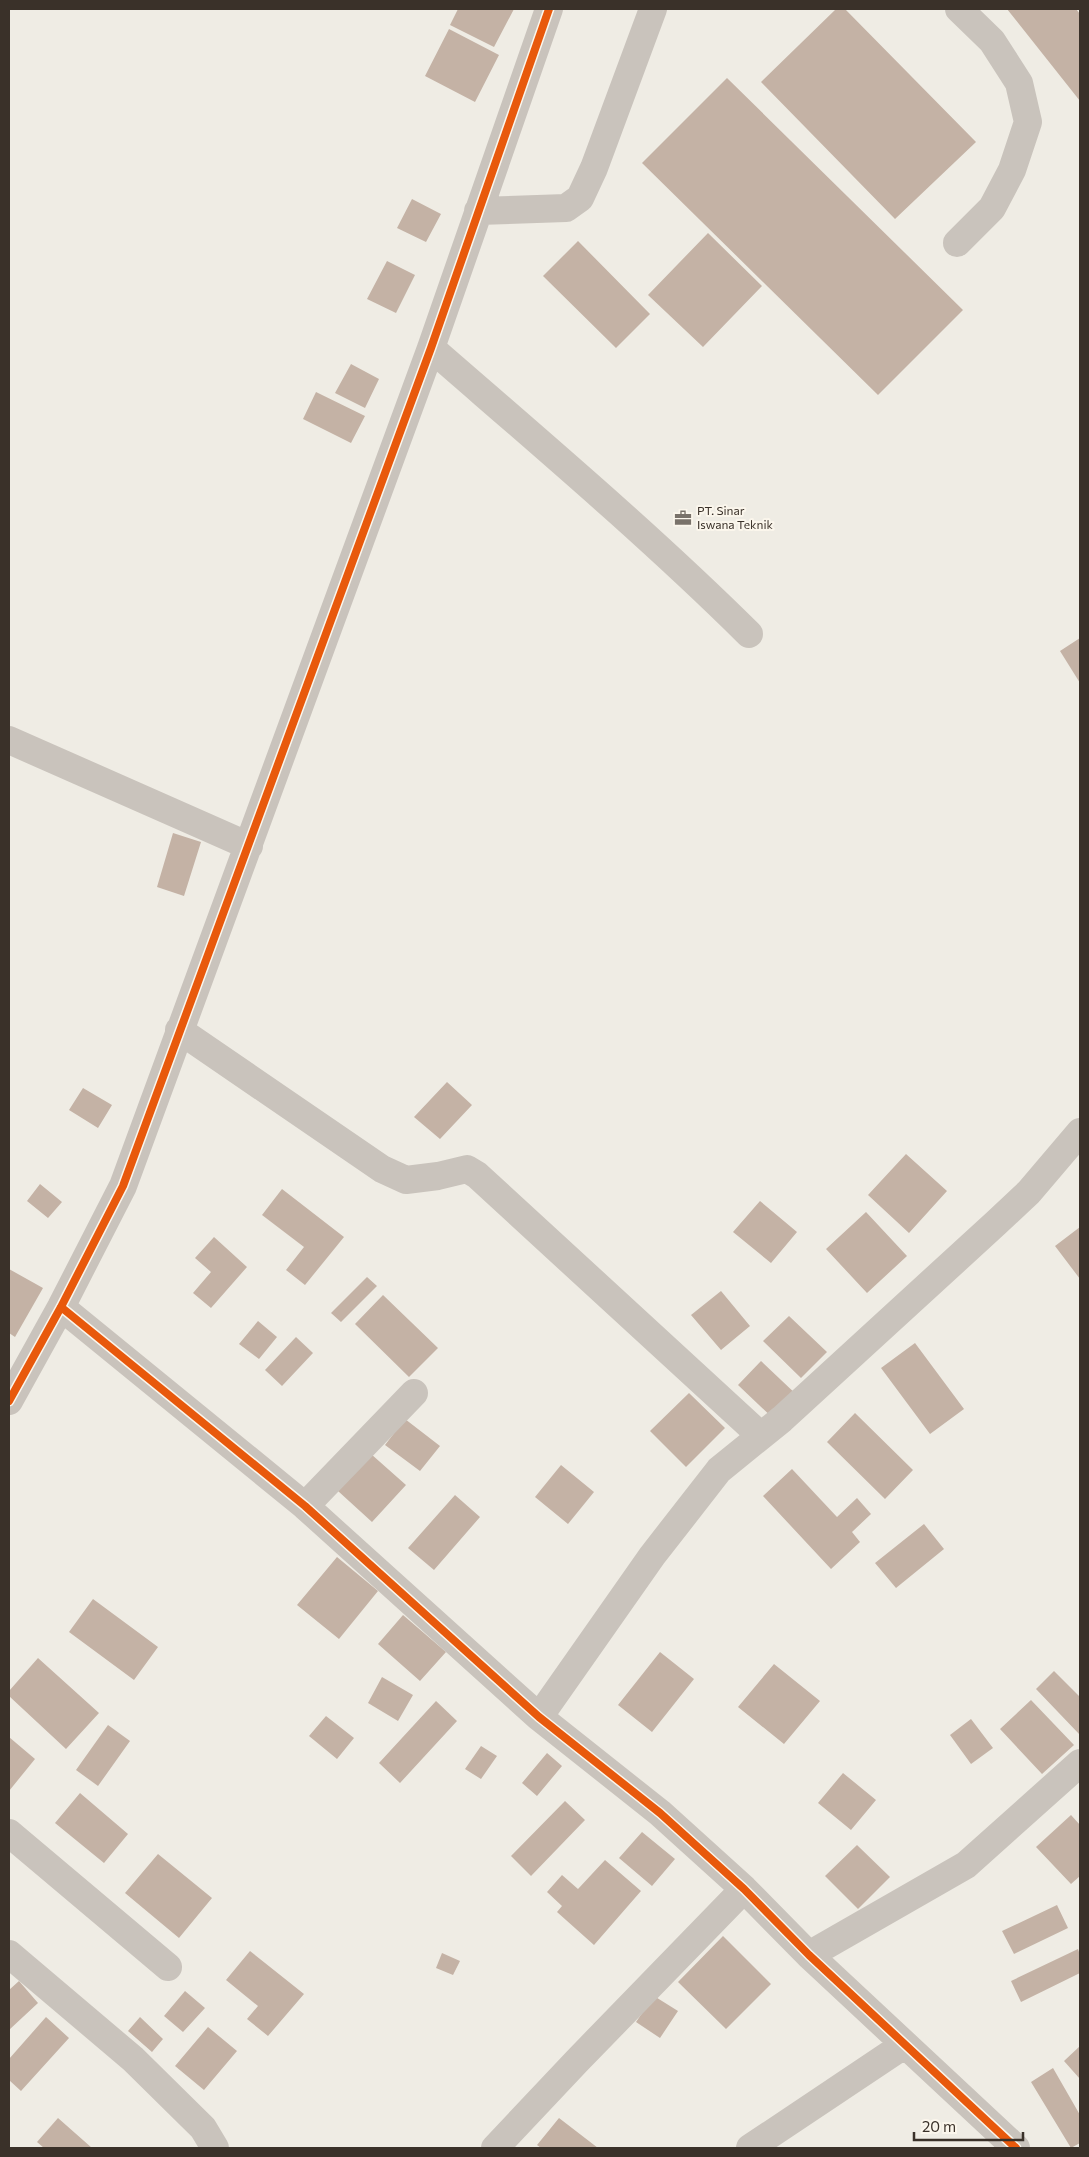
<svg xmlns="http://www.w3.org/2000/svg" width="1089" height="2157" viewBox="0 0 1089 2157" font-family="Commissioner,sans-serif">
	<rect width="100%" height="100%" fill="#efece4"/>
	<path fill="#c4b2a5" d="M 458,9 L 514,9 L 494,47 L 450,25 Z
		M 836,9 L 845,9 L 976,142 L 895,219 L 761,82 Z
		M 1007,9 L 1076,9 L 1080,14 L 1080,101 Z
		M 449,29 L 499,55 L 475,102 L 425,76 Z
		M 727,78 L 963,310 L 878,395 L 642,163 Z
		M 412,199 L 441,214 L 426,242 L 397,228 Z
		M 708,233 L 762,286 L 703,347 L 648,295 Z
		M 578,241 L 650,314 L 616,348 L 543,276 Z
		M 387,261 L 415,275 L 396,313 L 367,299 Z
		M 351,364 L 379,379 L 365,408 L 335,393 Z
		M 316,392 L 365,416 L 351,443 L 303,419 Z
		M 1080,638 L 1080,683 L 1060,651 Z
		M 173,833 L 201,842 L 184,896 L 157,887 Z
		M 447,1082 L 472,1105 L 440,1139 L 414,1117 Z
		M 83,1088 L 112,1105 L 98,1128 L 69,1110 Z
		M 906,1154 L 947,1191 L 909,1233 L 868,1195 Z
		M 40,1184 L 62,1202 L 48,1218 L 27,1201 Z
		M 282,1189 L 344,1237 L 305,1285 L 286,1270 L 304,1247 L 262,1215 Z
		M 760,1201 L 797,1232 L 771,1263 L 733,1232 Z
		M 866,1212 L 907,1256 L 867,1293 L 826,1249 Z
		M 1080,1227 L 1080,1279 L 1055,1246 Z
		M 214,1237 L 247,1267 L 211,1308 L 193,1293 L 211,1272 L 195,1258 Z
		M 9,1269 L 43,1288 L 15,1337 L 9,1333 Z
		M 367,1277 L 377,1286 L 341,1322 L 331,1313 Z
		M 721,1291 L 750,1326 L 721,1350 L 691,1315 Z
		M 383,1295 L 438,1348 L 409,1377 L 355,1324 Z
		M 789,1316 L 827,1352 L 801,1378 L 763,1341 Z
		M 258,1321 L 277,1337 L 259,1359 L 239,1344 Z
		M 296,1337 L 313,1353 L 282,1386 L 265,1370 Z
		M 915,1343 L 964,1409 L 930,1434 L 881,1368 Z
		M 761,1361 L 799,1397 L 776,1421 L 738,1385 Z
		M 689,1393 L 725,1428 L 686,1467 L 650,1431 Z
		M 855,1413 L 913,1470 L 885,1499 L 827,1442 Z
		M 405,1419 L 440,1446 L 420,1471 L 385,1445 Z
		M 371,1454 L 406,1485 L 372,1522 L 338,1491 Z
		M 561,1465 L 594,1492 L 568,1524 L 535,1497 Z
		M 792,1469 L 837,1517 L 857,1498 L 871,1514 L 852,1532 L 860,1542 L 831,1569 L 763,1496 Z
		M 455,1495 L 480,1517 L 434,1570 L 408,1548 Z
		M 924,1524 L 944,1549 L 896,1588 L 875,1563 Z
		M 337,1557 L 378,1591 L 339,1639 L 297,1605 Z
		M 93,1599 L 158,1647 L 134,1680 L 69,1632 Z
		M 403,1615 L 446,1652 L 420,1681 L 378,1644 Z
		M 660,1652 L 694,1679 L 652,1732 L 618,1705 Z
		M 38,1658 L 99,1713 L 66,1749 L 9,1696 L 9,1691 Z
		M 774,1664 L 820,1701 L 784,1744 L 738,1707 Z
		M 1054,1671 L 1080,1697 L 1080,1735 L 1036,1689 Z
		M 382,1677 L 413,1695 L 398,1721 L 368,1703 Z
		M 1031,1700 L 1074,1745 L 1042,1774 L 1000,1729 Z
		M 436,1701 L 457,1721 L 400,1783 L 379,1763 Z
		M 326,1716 L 354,1738 L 337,1759 L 309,1736 Z
		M 971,1719 L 993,1748 L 971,1764 L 950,1735 Z
		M 108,1725 L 130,1741 L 98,1786 L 76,1770 Z
		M 9,1737 L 35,1759 L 9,1791 Z
		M 481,1746 L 497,1756 L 481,1779 L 465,1769 Z
		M 547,1753 L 562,1766 L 537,1796 L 522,1783 Z
		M 843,1773 L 876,1800 L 851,1830 L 818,1803 Z
		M 80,1793 L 128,1834 L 104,1863 L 55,1823 Z
		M 565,1801 L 585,1820 L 531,1876 L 511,1856 Z
		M 1071,1815 L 1080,1825 L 1080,1876 L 1071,1884 L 1036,1847 Z
		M 642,1832 L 675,1859 L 652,1886 L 619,1858 Z
		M 857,1845 L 890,1877 L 858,1909 L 825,1876 Z
		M 158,1854 L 212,1898 L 179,1938 L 125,1893 Z
		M 605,1860 L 641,1891 L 594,1945 L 557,1912 L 562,1906 L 547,1892 L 562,1875 L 578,1889 Z
		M 1057,1905 L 1068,1928 L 1014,1954 L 1002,1931 Z
		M 723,1936 L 771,1984 L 726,2029 L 678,1982 Z
		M 1078,1949 L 1080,1955 L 1080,1973 L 1021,2002 L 1011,1981 Z
		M 250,1951 L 304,1994 L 268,2036 L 247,2019 L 258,2006 L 226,1980 Z
		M 442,1953 L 460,1961 L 453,1975 L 436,1968 Z
		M 19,1981 L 38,2003 L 9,2030 L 9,1990 Z
		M 185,1991 L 205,2008 L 183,2032 L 164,2016 Z
		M 654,1996 L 678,2011 L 660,2038 L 636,2022 Z
		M 46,2017 L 69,2038 L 21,2091 L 9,2080 L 9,2059 Z
		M 140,2017 L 163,2039 L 152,2052 L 128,2031 Z
		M 208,2027 L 237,2051 L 204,2090 L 175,2066 Z
		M 1080,2046 L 1080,2079 L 1064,2061 Z
		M 1053,2068 L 1080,2115 L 1080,2143 L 1071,2148 L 1031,2082 Z
		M 58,2118 L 92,2148 L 44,2148 L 37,2142 Z
		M 559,2118 L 598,2148 L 541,2148 L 537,2145 Z"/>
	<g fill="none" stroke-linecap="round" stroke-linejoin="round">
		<path stroke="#c9c3bc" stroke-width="28" d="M 478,211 L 566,208 L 580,198 L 594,168 L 653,9
			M 957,243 L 992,208 L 1012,170 L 1028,122 L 1019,83 L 992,41 L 959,9
			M 431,348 C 539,442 648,534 749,634
			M 9,740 L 249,846
			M 179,1030 L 382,1169 L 406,1180 L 438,1176 L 467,1169 L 477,1175 L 760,1435
			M 61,1307 L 305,1506 L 539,1717 L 660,1813 L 744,1889 L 809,1955 L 1016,2148
			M 9,1401 L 61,1307 L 123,1186 L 431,348 L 549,9
			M 305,1506 L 414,1393
			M 539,1717 L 652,1556 L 719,1470 L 782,1419 L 996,1223 L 1029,1192 L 1080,1132
			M 9,1833 L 168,1967
			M 9,1954 L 133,2059 L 203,2128 L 215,2148
			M 809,1955 L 966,1865 L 1080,1763
			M 495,2148 L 577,2061 L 744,1889
			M 750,2148 L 904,2045"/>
		<g stroke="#fbf6ec" stroke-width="11">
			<path id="cycleway" d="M 61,1307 L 305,1506 L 539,1717 L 660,1813 L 744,1889 L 809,1955 L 1016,2148
				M 9,1401 L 61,1307 L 123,1186 L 431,348 L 549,9"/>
		</g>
		<use href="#cycleway" stroke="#e8590c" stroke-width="8"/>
	</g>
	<defs>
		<g id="office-bare" transform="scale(1.35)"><path d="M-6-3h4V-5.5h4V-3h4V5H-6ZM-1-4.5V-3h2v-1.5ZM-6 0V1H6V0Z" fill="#79726a" stroke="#fbf6ec" stroke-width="2.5" paint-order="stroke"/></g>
	</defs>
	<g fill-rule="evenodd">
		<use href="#office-bare" x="683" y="518"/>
	</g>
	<g text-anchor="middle" stroke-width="4" stroke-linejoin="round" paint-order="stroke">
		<g font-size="12" fill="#3a3129" stroke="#fbf6ec" text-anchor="start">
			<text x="697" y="515">PT. Sinar<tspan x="697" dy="14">Iswana Teknik</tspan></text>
		</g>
	</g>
	<rect width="1089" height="2157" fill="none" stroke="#3a3129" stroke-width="20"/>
	<path d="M914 2132v8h109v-8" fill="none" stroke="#3a3129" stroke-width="2.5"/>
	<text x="922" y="2132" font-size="15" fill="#3a3129" stroke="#fbf6ec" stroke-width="4" paint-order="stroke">20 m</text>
</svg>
